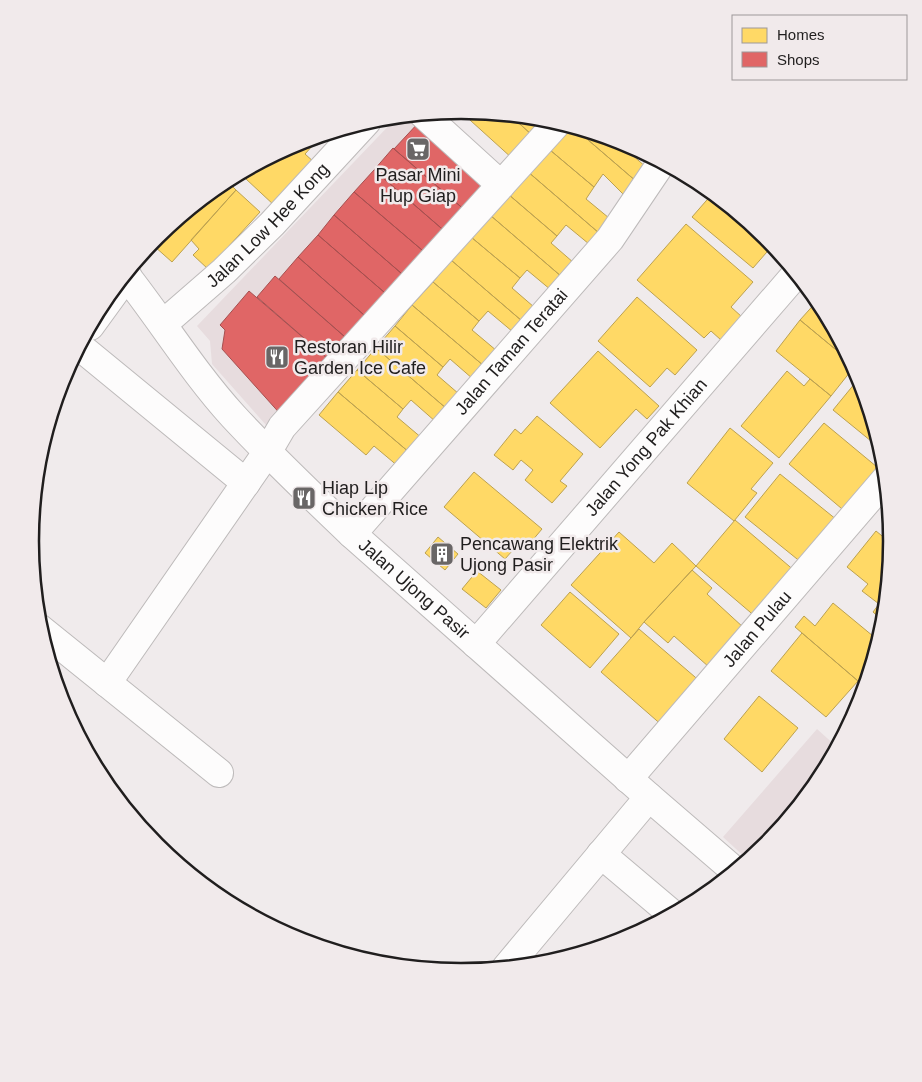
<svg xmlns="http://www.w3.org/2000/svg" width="922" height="1082" viewBox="0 0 922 1082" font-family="Helvetica,sans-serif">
	<rect width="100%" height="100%" fill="#f0ebec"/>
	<path fill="#e7dcde" d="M 433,113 L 508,182 L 282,443 L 212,364 L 210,341 L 197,326 L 398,116 Z
		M 817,729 L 837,747 L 819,781 L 766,846 L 748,860 L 723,837 Z"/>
	<path fill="#ffd966" stroke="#bca150" d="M 461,110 L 510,115 L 533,136 L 513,159 L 460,111 Z
		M 510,115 L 545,118 L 533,136 Z
		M 571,126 L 573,127 L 637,182 L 626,197 L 603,174 L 594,187 L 550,150 Z
		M 573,127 L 625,143 L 622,146 L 647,168 L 637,182 Z
		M 322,135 L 305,154 L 315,163 L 275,206 L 246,179 L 262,161 L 296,143 Z
		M 550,150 L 594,187 L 586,199 L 609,218 L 599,233 L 527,171 Z
		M 262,161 L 246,179 L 239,173 Z
		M 527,171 L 599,233 L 589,244 L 566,225 L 557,236 L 508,194 Z
		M 226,180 L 236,190 L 172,262 L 154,246 L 183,214 Z
		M 236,190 L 260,212 L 208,269 L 193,255 L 199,249 L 191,240 Z
		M 713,193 L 766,236 L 773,245 L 753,268 L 692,217 Z
		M 508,194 L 557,236 L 551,243 L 574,263 L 562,277 L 490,215 Z
		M 490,215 L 562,277 L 551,290 L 527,270 L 520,278 L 471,237 Z
		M 686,224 L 753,282 L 731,307 L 742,317 L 721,340 L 711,331 L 704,338 L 637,280 Z
		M 471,237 L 520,278 L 512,288 L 534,307 L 522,321 L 451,260 Z
		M 451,260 L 522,321 L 513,332 L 488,311 L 479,321 L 433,282 Z
		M 433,282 L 479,321 L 472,330 L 497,351 L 484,366 L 412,305 Z
		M 637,297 L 697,350 L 675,375 L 667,368 L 650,387 L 598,341 Z
		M 818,300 L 820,302 L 852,363 L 800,320 Z
		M 412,305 L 484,366 L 473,379 L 450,359 L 443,367 L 395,326 Z
		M 800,320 L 852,363 L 854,367 L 831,396 L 776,351 Z
		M 395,326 L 443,367 L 437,375 L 459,394 L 447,409 L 376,348 Z
		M 376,348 L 447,409 L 436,422 L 411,400 L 403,409 L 357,370 Z
		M 598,351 L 659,406 L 647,419 L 636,409 L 600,448 L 550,403 Z
		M 357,370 L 403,409 L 397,417 L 423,439 L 410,453 L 338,392 Z
		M 787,371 L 804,386 L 810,379 L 831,396 L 779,458 L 741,426 Z
		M 860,377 L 882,450 L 833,410 Z
		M 338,392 L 410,453 L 399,467 L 374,446 L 366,455 L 319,415 Z
		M 537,416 L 583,454 L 560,481 L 567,486 L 552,503 L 525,480 L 533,470 L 521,460 L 513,470 L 494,455 L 515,429 L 521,434 Z
		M 824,423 L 883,472 L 848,514 L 789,464 Z
		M 730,428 L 773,463 L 751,489 L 757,493 L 734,521 L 687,483 Z
		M 474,472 L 542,529 L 526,548 L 520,542 L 505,559 L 444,507 Z
		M 780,474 L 837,520 L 802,563 L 745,517 Z
		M 735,520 L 796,572 L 757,618 L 696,566 Z
		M 876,531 L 892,544 L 884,622 L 873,612 L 879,604 L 862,591 L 868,584 L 847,567 Z
		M 619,532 L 654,563 L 672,543 L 696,566 L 644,622 L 631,638 L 571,585 Z
		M 438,537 L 458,554 L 445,570 L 425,553 Z
		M 692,570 L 712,588 L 707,594 L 744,628 L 709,667 L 674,636 L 668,643 L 644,622 Z
		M 477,571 L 501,590 L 486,608 L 462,589 Z
		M 570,592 L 619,634 L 590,668 L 541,625 Z
		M 833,603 L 879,641 L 871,667 L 858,681 L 795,627 L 804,616 L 815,626 Z
		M 639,629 L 702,683 L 664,727 L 601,672 Z
		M 802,633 L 858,681 L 826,717 L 771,671 Z
		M 759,696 L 798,728 L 762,772 L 724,739 Z"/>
	<path fill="#e06666" stroke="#a65050" d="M 420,121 L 482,182 L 484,190 L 467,212 L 394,149 Z
		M 393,148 L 467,212 L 448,234 L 374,170 Z
		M 374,170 L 448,234 L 429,256 L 354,192 Z
		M 354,192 L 429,256 L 409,280 L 334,215 Z
		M 334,215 L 409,280 L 392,299 L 318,235 Z
		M 318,235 L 392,299 L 372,322 L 298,257 Z
		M 298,257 L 372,322 L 353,344 L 279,279 Z
		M 275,276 L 353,344 L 335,365 L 257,297 Z
		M 249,291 L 335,365 L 283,417 L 222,349 L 225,330 L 220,325 Z"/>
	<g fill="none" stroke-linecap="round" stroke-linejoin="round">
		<g stroke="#bdbaba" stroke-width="30">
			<g id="minor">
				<path d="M 423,114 L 501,185"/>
				<path id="s1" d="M 163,324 L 224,271 L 272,224 L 367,121"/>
				<path d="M 90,326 L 127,275"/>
				<path d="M 79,346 L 246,483"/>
				<path id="s2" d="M 352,534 L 610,239 L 662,162"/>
				<path d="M 39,628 L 219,773"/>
				<path id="s3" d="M 476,644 L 796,274"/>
				<path d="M 107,683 L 268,451 L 282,427 L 558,122"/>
				<path id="s4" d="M 628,779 L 886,479"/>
				<path d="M 601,854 L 672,914"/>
				<path d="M 506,968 L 649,797"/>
			</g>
		</g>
		<g stroke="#bdbaba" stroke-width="30">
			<g id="major">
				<path id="s5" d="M 125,274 C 162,321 193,372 233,416 C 271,457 312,496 352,534 L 649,797 L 735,871"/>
			</g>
		</g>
		<use href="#minor" stroke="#fdfcfc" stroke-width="28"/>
		<use href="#major" stroke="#fdfcfc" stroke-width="28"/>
	</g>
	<defs>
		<g id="supermarket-square" transform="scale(1.25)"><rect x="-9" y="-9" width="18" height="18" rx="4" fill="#696666" stroke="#f1eaeb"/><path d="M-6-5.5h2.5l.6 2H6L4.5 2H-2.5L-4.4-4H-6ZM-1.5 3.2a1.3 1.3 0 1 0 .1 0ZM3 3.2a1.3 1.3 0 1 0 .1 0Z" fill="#fff"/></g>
		<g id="restaurant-square" transform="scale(1.25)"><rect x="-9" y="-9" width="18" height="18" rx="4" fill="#696666" stroke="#f1eaeb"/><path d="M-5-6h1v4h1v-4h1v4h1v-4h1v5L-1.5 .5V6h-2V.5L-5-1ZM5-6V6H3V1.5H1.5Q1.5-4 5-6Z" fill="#fff"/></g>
		<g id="building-square" transform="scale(1.25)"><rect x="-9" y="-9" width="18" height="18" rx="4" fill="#696666" stroke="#f1eaeb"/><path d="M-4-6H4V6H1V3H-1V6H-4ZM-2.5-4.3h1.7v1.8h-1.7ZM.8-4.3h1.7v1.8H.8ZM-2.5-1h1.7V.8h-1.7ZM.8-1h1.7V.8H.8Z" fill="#fff"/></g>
	</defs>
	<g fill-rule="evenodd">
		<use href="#supermarket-square" x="418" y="149"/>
		<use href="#restaurant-square" x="277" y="357"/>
		<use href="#restaurant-square" x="304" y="498"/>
		<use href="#building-square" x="442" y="554"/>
	</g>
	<g text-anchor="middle" stroke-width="5" stroke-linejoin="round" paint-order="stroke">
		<g font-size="18" fill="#201e1e" stroke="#f1eaeb" text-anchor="start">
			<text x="418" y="181" text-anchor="middle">Pasar Mini<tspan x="418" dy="21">Hup Giap</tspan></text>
			<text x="294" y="353">Restoran Hilir<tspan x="294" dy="21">Garden Ice Cafe</tspan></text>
			<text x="322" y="494">Hiap Lip<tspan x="322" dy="21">Chicken Rice</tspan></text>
			<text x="460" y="550">Pencawang Elektrik<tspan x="460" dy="21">Ujong Pasir</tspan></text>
		</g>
		<g font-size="18" fill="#201e1e" stroke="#f1eaeb">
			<text dy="6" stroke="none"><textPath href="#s1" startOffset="144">Jalan Low Hee Kong</textPath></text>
			<text dy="6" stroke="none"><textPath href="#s2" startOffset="242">Jalan Taman Teratai</textPath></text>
			<text dy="6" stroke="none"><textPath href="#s3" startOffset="260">Jalan Yong Pak Khian</textPath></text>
			<text dy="6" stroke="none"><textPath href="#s5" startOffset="429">Jalan Ujong Pasir</textPath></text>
			<text dy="6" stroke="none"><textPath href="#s4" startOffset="198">Jalan Pulau</textPath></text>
		</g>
	</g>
	<path d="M0 0H922V1082H0ZM39 541a422 422 0 1 1 844 0a422 422 0 1 1-844 0Z" fill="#f1eaeb" fill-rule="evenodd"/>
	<path fill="none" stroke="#201e1e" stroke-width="2.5" d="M39 541a422 422 0 1 1 844 0a422 422 0 1 1-844 0Z"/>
	<rect x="732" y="15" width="175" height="65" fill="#f1eaeb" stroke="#9d9899"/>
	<rect x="742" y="28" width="25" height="15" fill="#ffd966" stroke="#9d9899"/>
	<text x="777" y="40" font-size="15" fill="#201e1e">Homes</text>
	<rect x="742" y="52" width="25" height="15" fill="#e06666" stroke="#9d9899"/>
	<text x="777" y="65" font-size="15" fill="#201e1e">Shops</text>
</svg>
